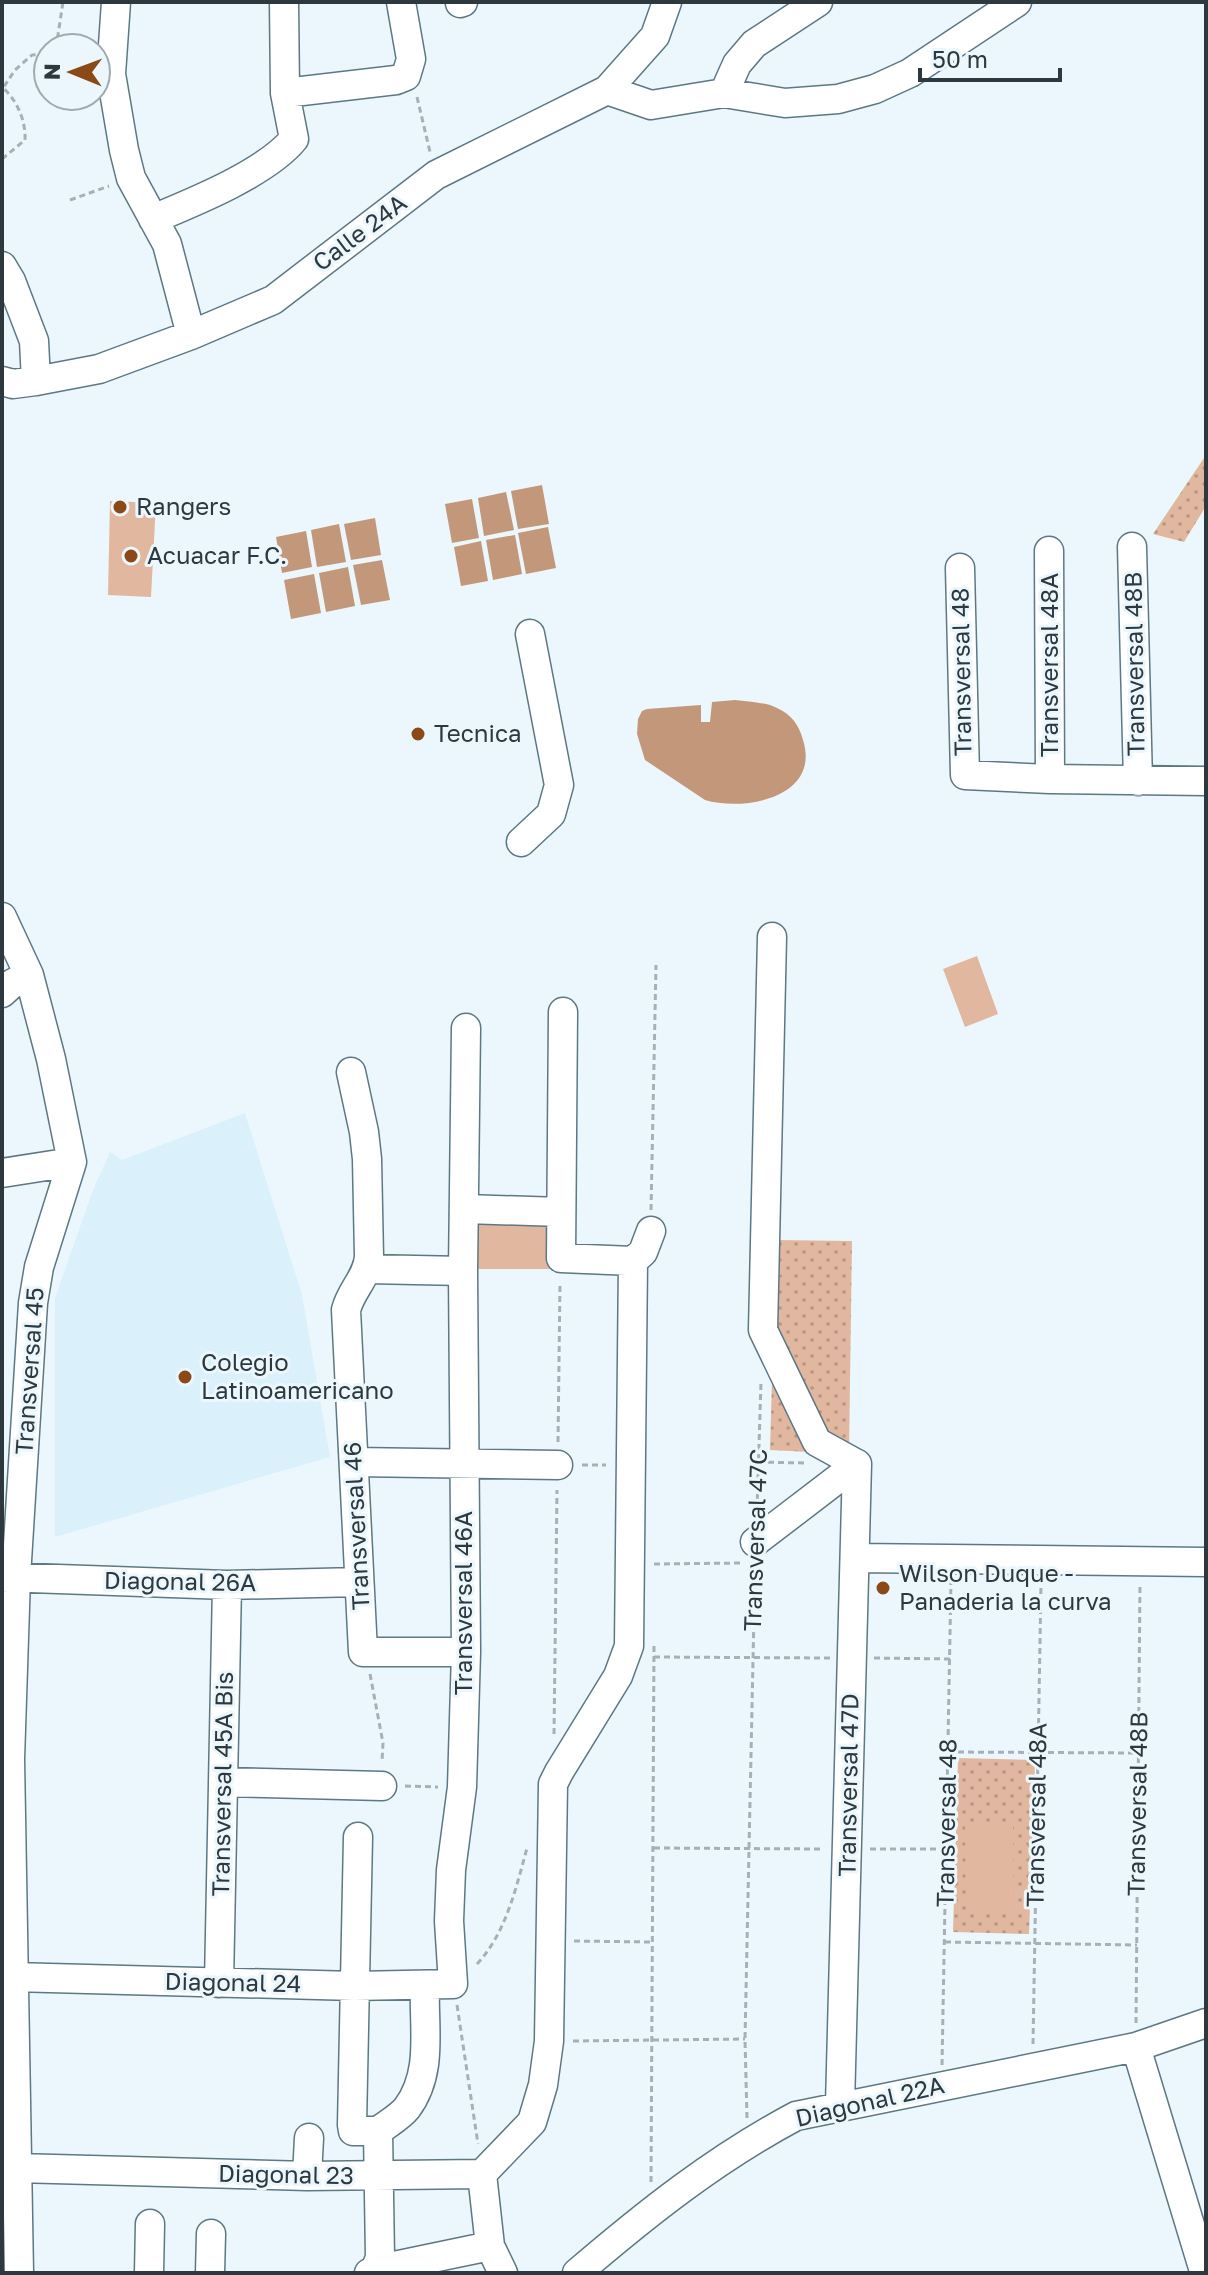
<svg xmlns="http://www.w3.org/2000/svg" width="1208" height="2275" viewBox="0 0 1208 2275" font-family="'Golos Text',sans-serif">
	<defs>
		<pattern id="green-dots" width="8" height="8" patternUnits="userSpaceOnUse" patternTransform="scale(2)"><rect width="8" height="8" fill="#e1b89f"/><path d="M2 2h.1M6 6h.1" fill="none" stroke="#b79783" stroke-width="1.8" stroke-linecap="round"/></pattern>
	</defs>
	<rect width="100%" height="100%" fill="#ebf7fc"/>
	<path fill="#daf1fb" d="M 245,1113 L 302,1295 L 330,1457 L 55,1537 L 55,1298 L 93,1190 L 110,1152 L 122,1160 Z"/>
	<path fill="url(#green-dots)" d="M 1206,455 L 1206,506 L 1184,542 L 1153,534 Z
		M 776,1240 L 852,1241 L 849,1454 L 770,1450 Z
		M 958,1758 L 1035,1760 L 1029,1934 L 953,1932 Z"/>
	<path fill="#e1b89f" d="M 110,501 L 156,503 L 151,597 L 108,595 Z
		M 977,956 L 998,1014 L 965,1027 L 943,969 Z
		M 470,1224 L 552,1224 L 552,1269 L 470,1269 Z
		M 965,1822 L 1013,1822 L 1014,1912 L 966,1912 Z"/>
	<path fill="#c3977a" d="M 542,485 L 549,524 L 518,529 L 511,491 Z
		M 506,492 L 514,530 L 484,536 L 478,498 Z
		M 472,499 L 479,538 L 452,543 L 445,504 Z
		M 375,518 L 381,555 L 351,560 L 344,524 Z
		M 339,524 L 346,562 L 317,567 L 311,530 Z
		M 548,527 L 556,568 L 526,574 L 518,533 Z
		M 306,531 L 312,567 L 282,573 L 276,537 Z
		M 515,535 L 522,574 L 493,580 L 486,540 Z
		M 481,541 L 488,581 L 461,586 L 454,547 Z
		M 382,560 L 390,600 L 361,605 L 353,565 Z
		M 348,567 L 355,606 L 326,612 L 319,573 Z
		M 314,574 L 321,613 L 291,619 L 284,580 Z
		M 735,700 C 748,702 766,702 777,708 C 792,715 799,725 803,740 C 821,797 745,812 705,800 L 645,760 L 637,734 L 638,719 L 642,711 L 647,709 L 701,705 L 701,722 L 710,722 L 712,702 Z"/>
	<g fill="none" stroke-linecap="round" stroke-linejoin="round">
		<g stroke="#5d7884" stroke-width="31">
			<path id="minor" d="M 116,2 L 111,74 L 124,150 L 131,178 L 167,244 L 191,335
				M 460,3 L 463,2
				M 607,90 L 651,105 L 724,93 L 785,103 L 838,99 L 875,89 L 910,73 L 1017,2
				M 285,93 L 396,80 L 406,76 L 411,59 L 401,2
				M 724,93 L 737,64 L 754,44 L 818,2
				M 153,219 C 194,202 266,173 294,139 L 285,93 L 284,2
				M 2,266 L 11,281 L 34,341 L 36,381
				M 2,381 L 13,384 L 36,381 L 99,369 L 191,335 L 273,300 L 436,175 L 607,90 L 655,36 L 667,2
				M 1132,547 L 1138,781
				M 1049,551 L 1050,779
				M 960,568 L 965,775 L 1050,779 L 1206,781
				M 521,842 L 551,814 L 559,785 L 530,634
				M 2,917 L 29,975 L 51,1059 L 72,1162 L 39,1267 L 33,1303 L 16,1577 L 10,1759 L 19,2273
				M 772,937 L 763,1330 L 817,1442 L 857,1464
				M 2,993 L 13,983 L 29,975
				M 563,1012 L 561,1258 L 633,1261 L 643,1252 L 651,1231
				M 351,1072 L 364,1132 L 367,1159 L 369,1257 C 367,1278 351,1290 346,1310 L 363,1652 L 466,1652
				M 2,1173 L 72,1162
				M 465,1209 L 561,1212
				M 368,1269 L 463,1271
				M 354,1462 L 558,1465
				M 755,1542 L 857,1464
				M 855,1558 L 1206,1562
				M 2,1577 L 227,1585 L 359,1582
				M 223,1782 L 382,1786
				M 358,1837 L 352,2125 L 353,2131 L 378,2131 L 380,2258 L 375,2270 L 369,2273
				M 2,1981 L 12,1977 L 354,1986 L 453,1984 L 449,1921 L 451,1870 L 462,1787 L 466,1652 L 463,1271 L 466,1028
				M 219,1983 L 227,1585
				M 1136,2047 L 1204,2271
				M 840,2105 L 857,1464
				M 378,2131 C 387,2124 400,2117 407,2108 C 434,2072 423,2027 425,1985
				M 17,2168 L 307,2176 L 482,2174 L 532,2122 L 543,2085 L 549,2041 L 553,1784 L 559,1772 L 618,1676 L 629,1646 L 633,1261
				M 482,2174 L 490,2246 L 503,2273
				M 307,2176 L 309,2138
				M 375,2270 L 490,2246
				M 149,2273 L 150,2224
				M 210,2273 L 211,2234
				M 577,2273 C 646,2214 715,2159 796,2116 L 1136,2047 L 1206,2023"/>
		</g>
		<path stroke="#a5b1b6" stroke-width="3" stroke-dasharray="6 4" stroke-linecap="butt" d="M 56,48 L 63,2
			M 417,97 L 430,152
			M 2,159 L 25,140 C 26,121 17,100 3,88 L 15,70 L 32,55 L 48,54
			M 70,200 L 109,186
			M 651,1210 L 656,965
			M 558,1442 L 560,1282
			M 758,1462 L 805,1463
			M 582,1465 L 606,1465
			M 757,1510 L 761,1382
			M 654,1564 L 742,1563
			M 654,1657 L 830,1658
			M 874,1658 L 950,1659
			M 370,1674 L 383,1743 L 382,1762
			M 554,1734 L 557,1490
			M 948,1752 L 1139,1753
			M 405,1786 L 438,1787
			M 654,1848 L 823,1849
			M 870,1849 L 946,1849
			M 574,1941 L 653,1942
			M 945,1942 L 1137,1945
			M 477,1964 C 506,1933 516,1888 527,1848
			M 457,2005 L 478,2144
			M 1136,2023 L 1140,1583
			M 573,2041 L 745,2039
			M 1033,2044 L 1041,1584
			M 942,2065 L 951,1580
			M 747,2118 L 745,2039 L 755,1566
			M 651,2182 L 654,1645"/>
		<use href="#minor" stroke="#fff" stroke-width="28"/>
	</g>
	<g fill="#8a4916" stroke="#ebf7fc" stroke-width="3">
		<circle cx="120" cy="507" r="8"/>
		<circle cx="131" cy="556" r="8"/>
		<circle cx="418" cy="734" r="8"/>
		<circle cx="185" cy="1377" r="8"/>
		<circle cx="883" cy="1588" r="8"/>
	</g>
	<g text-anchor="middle" stroke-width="6" stroke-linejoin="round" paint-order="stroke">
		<g font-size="24" fill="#2d393e" stroke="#ebf7fc">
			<text transform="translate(360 233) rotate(-37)" y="8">Calle 24A</text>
			<text transform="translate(1135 664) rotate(-91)" y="8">Transversal 48B</text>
			<text transform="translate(1050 665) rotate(-90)" y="8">Transversal 48A</text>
			<text transform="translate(962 672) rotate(-91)" y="8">Transversal 48</text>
			<text transform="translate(30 1371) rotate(-86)" y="8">Transversal 45</text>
			<text transform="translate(357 1526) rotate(-93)" y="8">Transversal 46</text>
			<text transform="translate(756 1540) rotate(-88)" y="8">Transversal 47C</text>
			<text transform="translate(180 1582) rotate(1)" y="8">Diagonal 26A</text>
			<text transform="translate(464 1603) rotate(-90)" y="8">Transversal 46A</text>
			<text transform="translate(223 1784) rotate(-89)" y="8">Transversal 45A Bis</text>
			<text transform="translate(849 1785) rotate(-89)" y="8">Transversal 47D</text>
			<text transform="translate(1138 1804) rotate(-89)" y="8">Transversal 48B</text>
			<text transform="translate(1037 1815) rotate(-89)" y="8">Transversal 48A</text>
			<text transform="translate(947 1823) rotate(-89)" y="8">Transversal 48</text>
			<text transform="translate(233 1983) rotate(1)" y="8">Diagonal 24</text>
			<text transform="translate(870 2102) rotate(-13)" y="8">Diagonal 22A</text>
			<text transform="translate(286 2175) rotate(1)" y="8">Diagonal 23</text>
		</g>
		<g font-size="24" fill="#2d393e" stroke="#ebf7fc" text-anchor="start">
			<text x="136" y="515">Rangers</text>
			<text x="147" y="564">Acuacar F.C.</text>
			<text x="434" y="742">Tecnica</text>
			<text x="201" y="1371">Colegio<tspan x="201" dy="28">Latinoamericano</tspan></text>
			<text x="899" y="1582">Wilson Duque -<tspan x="899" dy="28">Panaderia la curva</tspan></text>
		</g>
	</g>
	<rect width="1208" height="2275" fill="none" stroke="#2d393e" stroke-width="8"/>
	<g transform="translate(72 72) rotate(271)"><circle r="38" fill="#ebf7fc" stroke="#9fabb0" stroke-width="2"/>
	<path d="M0-6L14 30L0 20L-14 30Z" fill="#8a4916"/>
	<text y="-12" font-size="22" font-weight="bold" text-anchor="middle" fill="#2d393e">N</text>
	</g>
	<path d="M920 68v12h140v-12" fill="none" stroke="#2d393e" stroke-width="4"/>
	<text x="932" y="68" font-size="24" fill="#2d393e" stroke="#ebf7fc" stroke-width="6" paint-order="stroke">50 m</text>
</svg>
